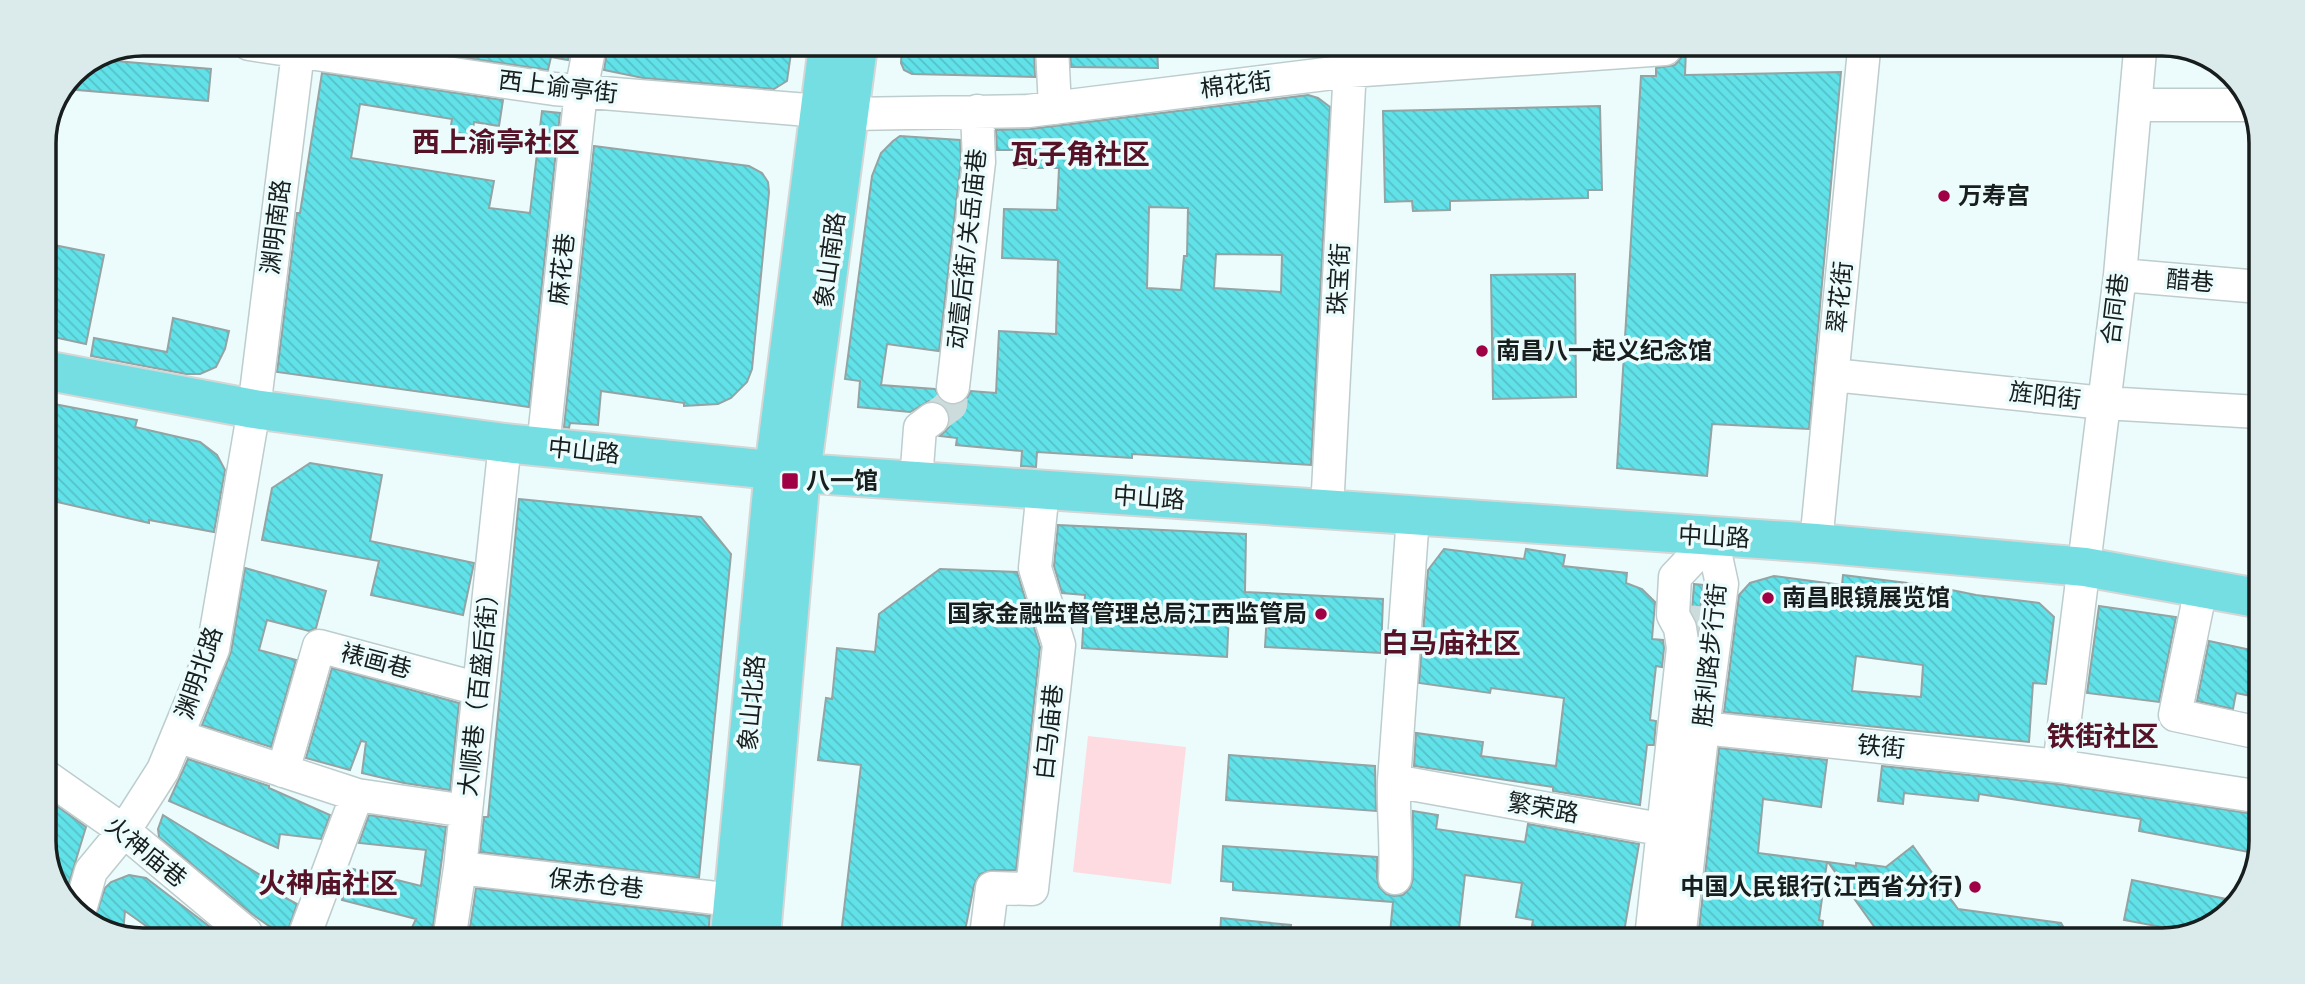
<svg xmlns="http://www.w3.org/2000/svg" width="2305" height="984" viewBox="0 0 2305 984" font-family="Barlow,'Noto Sans SC',sans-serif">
	<defs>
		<pattern id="building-back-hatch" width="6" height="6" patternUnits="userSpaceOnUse" patternTransform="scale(1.75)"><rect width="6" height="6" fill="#61e2e8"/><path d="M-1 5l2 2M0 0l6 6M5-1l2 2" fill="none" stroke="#54c1c7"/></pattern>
	</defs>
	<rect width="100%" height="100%" fill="#ecfcfc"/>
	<path fill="#fddbe0" d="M 1088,736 L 1186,747 L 1171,884 L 1073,872 Z"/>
	<path fill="url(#building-back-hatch)" stroke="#94a3a3" stroke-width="2" fill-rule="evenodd" d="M 379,45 L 571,45 L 568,60 L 551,57 L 548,70 Z
		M 608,45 L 614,45 L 792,46 L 787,81 L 774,89 L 643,78 L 604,70 Z
		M 902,46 L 1034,47 L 1035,77 L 912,74 L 904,70 L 901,63 Z
		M 1070,47 L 1157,47 L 1158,68 L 1071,67 Z
		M 1683,49 L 1686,49 L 1685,75 L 1841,72 L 1809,429 L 1712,424 L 1707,476 L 1617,468 L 1641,76 L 1656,76 L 1656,68 L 1675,65 L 1681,58 Z
		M 103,60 L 211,69 L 208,101 L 66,89 L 73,73 Z
		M 322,73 L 503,100 L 499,126 L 474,122 L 472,135 L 450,132 L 452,119 L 360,104 L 351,158 L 494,181 L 489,208 L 530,213 L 542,111 L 560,113 L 529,407 L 277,372 L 297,213 L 300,213 Z
		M 1308,95 L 1318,98 L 1330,107 L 1311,465 L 1132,454 L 1132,458 L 1037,452 L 1036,467 L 1021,466 L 1022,451 L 956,445 L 957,438 L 940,436 L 949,427 L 950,417 L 946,407 L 939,402 L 929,401 L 910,412 L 858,407 L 860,381 L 845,379 L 872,176 L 881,153 L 893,141 L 900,136 L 960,140 L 961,161 L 939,351 L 887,344 L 881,385 L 935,389 L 942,401 L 952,405 L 961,404 L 967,398 L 971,391 L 996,393 L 999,331 L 1056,334 L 1058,260 L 1002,258 L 1004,209 L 1057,210 L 1059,168 L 1020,168 L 1019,150 L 997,150 L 996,130 L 1030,129 ZM 1149,207 L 1188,208 L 1187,256 L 1184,256 L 1181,290 L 1147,288 ZM 1216,254 L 1282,255 L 1281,292 L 1214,288 Z
		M 1600,106 L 1602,190 L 1588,190 L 1588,198 L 1450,201 L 1450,210 L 1413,211 L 1412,201 L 1385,202 L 1383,111 Z
		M 594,146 L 749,166 L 762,173 L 768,182 L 769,192 L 752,369 L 747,382 L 731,398 L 718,404 L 684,406 L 684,403 L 601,391 L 598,425 L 570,423 L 569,428 L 564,427 Z
		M 44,243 L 104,255 L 86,344 L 44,335 Z
		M 1575,274 L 1576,397 L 1493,399 L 1491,275 Z
		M 173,318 L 229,331 L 225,349 L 216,367 L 200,374 L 186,374 L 91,356 L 94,338 L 167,352 Z
		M 44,402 L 137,420 L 135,427 L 200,442 L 217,455 L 225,470 L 214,532 L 149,520 L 149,523 L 44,499 Z
		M 310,463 L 382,475 L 370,541 L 474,563 L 463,615 L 371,595 L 379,561 L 262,540 L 272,488 Z
		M 519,499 L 701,517 L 731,554 L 699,878 L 480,852 L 484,817 L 488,817 Z
		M 1058,525 L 1246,534 L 1245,592 L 1383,599 L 1381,653 L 1265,647 L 1267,613 L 1229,612 L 1227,657 L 1082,648 L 1085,595 L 1062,593 L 1054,566 Z
		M 1444,549 L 1524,559 L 1526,549 L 1565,555 L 1563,566 L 1627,573 L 1626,583 L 1642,589 L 1655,602 L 1652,639 L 1663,640 L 1664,648 L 1662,667 L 1656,666 L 1650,720 L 1656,721 L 1654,745 L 1647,745 L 1640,805 L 1553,791 L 1553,787 L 1414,766 L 1416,733 L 1483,742 L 1481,756 L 1556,766 L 1564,698 L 1491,688 L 1490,693 L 1419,683 L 1428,570 Z
		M 245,568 L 326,591 L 316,628 L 309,631 L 267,620 L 259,650 L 296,660 L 271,747 L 202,725 L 231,652 Z
		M 940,569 L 1017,572 L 1040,647 L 1016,870 L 992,870 L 980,874 L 974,885 L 964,936 L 841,935 L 861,765 L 818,760 L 826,698 L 832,699 L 837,648 L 875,652 L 879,614 Z
		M 1843,575 L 1932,586 L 1976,595 L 2039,603 L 2054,617 L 2046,684 L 2033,683 L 2029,742 L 1724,712 L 1739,595 L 1750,583 L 1774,576 L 1842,585 ZM 1856,656 L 1923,665 L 1921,697 L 1852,691 Z
		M 1694,584 L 1703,585 L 1698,625 L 1692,611 Z
		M 2099,606 L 2176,617 L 2159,702 L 2087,693 Z
		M 2209,641 L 2256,651 L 2256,697 L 2236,693 L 2233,709 L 2197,701 Z
		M 332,668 L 459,703 L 450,790 L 404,783 L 362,773 L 366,742 L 361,741 L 350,770 L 306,758 Z
		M 1719,748 L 1827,760 L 1821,807 L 1763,799 L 1758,853 L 1827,862 L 1819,920 L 1823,921 L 1821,939 L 1698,938 Z
		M 1229,755 L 1375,766 L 1376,811 L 1226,800 Z
		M 188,759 L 269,786 L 269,788 L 330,815 L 321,839 L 280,834 L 278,848 L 169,801 Z
		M 1882,766 L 2057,784 L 2254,814 L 2254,853 L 2139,831 L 2141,819 L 1979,794 L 1978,801 L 1904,793 L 1903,804 L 1878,801 Z
		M 44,797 L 86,827 L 68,886 L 58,885 L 44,848 Z
		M 1413,811 L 1438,815 L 1436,829 L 1525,842 L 1528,824 L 1639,844 L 1623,938 L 1530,938 L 1533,920 L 1516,917 L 1522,883 L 1465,875 L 1458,938 L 1431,938 L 1390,933 L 1393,902 L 1233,890 L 1233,882 L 1221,881 L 1223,846 L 1377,857 L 1377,877 L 1379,887 L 1386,894 L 1394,896 L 1403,895 L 1410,888 L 1413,879 Z
		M 163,815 L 265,878 L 262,885 L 297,904 L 287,933 L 279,933 L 252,914 L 159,837 L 158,829 Z
		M 369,815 L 446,827 L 432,934 L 409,934 L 416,919 L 342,900 L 349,868 L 421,886 L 426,850 L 359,843 Z
		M 1913,846 L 1958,909 L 2061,923 L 2071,940 L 1883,939 L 1828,862 L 1856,866 L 1856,863 L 1886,867 Z
		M 129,875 L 146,878 L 218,933 L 156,933 L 125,911 L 123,933 L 106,933 L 93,924 L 105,888 L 111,882 Z
		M 2132,880 L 2236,901 L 2217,923 L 2188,932 L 2124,920 Z
		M 476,888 L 710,916 L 708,935 L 469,934 Z
		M 1221,918 L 1291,925 L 1290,937 L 1220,935 Z"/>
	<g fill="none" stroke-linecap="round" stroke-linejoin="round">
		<path stroke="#ccdbdb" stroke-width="32" stroke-dasharray="32 16" stroke-linecap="butt" d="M 932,419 L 951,405 L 953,387
			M 1695,686 L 1702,594"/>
		<g stroke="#bdcccd" stroke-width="35">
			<path id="minor" d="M 249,44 L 554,89 L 820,111
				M 1052,47 L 1055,108
				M 2137,105 L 2249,105
				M 849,114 L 1028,111 L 1350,71 L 1665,49
				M 2120,275 L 2260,287
				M 1833,375 L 2104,403 L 2258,412
				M 953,387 L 979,162 L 977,111
				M 543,447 L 581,91 L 590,45
				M 916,481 L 920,428 L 932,419
				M 1327,510 L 1351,48
				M 1816,543 L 1864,50
				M 2201,588 L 2175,715 L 2255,732
				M 1703,728 L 2059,766 L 2255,796
				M 177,736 L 357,795 L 466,811
				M 2059,766 L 2120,275 L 2140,51
				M 283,771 L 319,646 L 479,689
				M 44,775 L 124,831 L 246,933
				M 1394,781 L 1682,833
				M 460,868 L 733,900
				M 1395,878 C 1397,846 1393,814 1394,781 L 1413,516
				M 79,913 L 91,871 L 124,831 L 163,770 L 213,649 L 254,409 L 299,44
				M 305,934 L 357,795
				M 450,934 L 460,868 L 505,443
				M 986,936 L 992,888 L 1032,889 L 1059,645 L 1035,568 L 1043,490
				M 1651,938 L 1683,648 L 1680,628 L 1673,615 L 1675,577 L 1712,538
				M 1679,939 L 1703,728 L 1722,584 L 1712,538"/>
		</g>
		<g stroke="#d5d6d6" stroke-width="42">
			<path id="major" d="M 44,370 L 254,409 L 505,443 L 801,473 L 1816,543 L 2085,567 L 2257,598
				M 730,935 L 774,470 L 828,46
				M 761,935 L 801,473 L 858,46"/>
		</g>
		<use href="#minor" stroke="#fff" stroke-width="32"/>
		<use href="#major" stroke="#74dee2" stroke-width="38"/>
	</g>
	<g fill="#9f0144" stroke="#ecfcfc" stroke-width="2.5">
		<circle cx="1944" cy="196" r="7"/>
		<circle cx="1482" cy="351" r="7"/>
		<rect x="781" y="472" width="18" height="18" rx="3.5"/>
		<circle cx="1768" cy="598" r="7"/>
		<circle cx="1321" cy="614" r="7"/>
		<circle cx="1975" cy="887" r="7"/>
	</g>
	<g text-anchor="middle" stroke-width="7" stroke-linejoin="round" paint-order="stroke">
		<g font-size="24" fill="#181d1d" stroke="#ecfcfc">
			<text transform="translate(1236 85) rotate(-7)" y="8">棉花街</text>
			<text transform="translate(558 87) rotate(7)" y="8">西上谕亭街</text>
			<text transform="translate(276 227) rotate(-83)" y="8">渊明南路</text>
			<text transform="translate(967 249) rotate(-84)" y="8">动壹后街/关岳庙巷</text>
			<text transform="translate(830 260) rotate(-82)" y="8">象山南路</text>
			<text transform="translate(562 269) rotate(-84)" y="8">麻花巷</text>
			<text transform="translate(1339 279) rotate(-87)" y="8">珠宝街</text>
			<text transform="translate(2190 281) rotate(5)" y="8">醋巷</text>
			<text transform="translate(1840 297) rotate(-84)" y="8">翠花街</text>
			<text transform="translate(2115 309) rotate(-83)" y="8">合同巷</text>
			<text transform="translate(2045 396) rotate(7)" y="8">旌阳街</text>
			<text transform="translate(584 451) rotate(6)" y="8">中山路</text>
			<text transform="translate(1149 498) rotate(4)" y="8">中山路</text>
			<text transform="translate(1714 537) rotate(3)" y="8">中山路</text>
			<text transform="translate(1710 655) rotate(-84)" y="8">胜利路步行街</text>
			<text transform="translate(376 661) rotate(15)" y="8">裱画巷</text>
			<text transform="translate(199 673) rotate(-71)" y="8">渊明北路</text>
			<text transform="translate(479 689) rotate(-84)" y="8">大顺巷（百盛后街）</text>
			<text transform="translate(752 703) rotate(-85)" y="8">象山北路</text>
			<text transform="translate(1049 732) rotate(-84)" y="8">白马庙巷</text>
			<text transform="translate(1881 747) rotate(6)" y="8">铁街</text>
			<text transform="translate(1543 808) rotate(10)" y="8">繁荣路</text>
			<text transform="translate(146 852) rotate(39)" y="8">火神庙巷</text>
			<text transform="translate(596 884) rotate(7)" y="8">保赤仓巷</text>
		</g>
		<g font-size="24" font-weight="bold" fill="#181d1d" stroke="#ecfcfc" text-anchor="start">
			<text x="1958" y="204">万寿宫</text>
			<text x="1496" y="359">南昌八一起义纪念馆</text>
			<text x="806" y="489">八一馆</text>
			<text x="1782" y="606">南昌眼镜展览馆</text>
			<text x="1307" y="622" text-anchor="end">国家金融监督管理总局江西监管局</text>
			<text x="1961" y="895" text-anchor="end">中国人民银行(江西省分行)</text>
		</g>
		<g font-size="28" font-weight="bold" fill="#561227" stroke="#ecfcfc">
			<text x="496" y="152">西上渝亭社区</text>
			<text x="1080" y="164">瓦子角社区</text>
			<text x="1451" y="653">白马庙社区</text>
			<text x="2103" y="746">铁街社区</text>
			<text x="328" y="893">火神庙社区</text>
		</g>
	</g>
	<path d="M0 0H2305V984H0ZM143 56H2162A87 87 0 0 1 2249 143V841A87 87 0 0 1 2162 928H143A87 87 0 0 1 56 841V143A87 87 0 0 1 143 56Z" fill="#dbeaea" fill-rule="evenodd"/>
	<path fill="none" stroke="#181d1d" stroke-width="3.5" d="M143 56H2162A87 87 0 0 1 2249 143V841A87 87 0 0 1 2162 928H143A87 87 0 0 1 56 841V143A87 87 0 0 1 143 56Z"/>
</svg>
